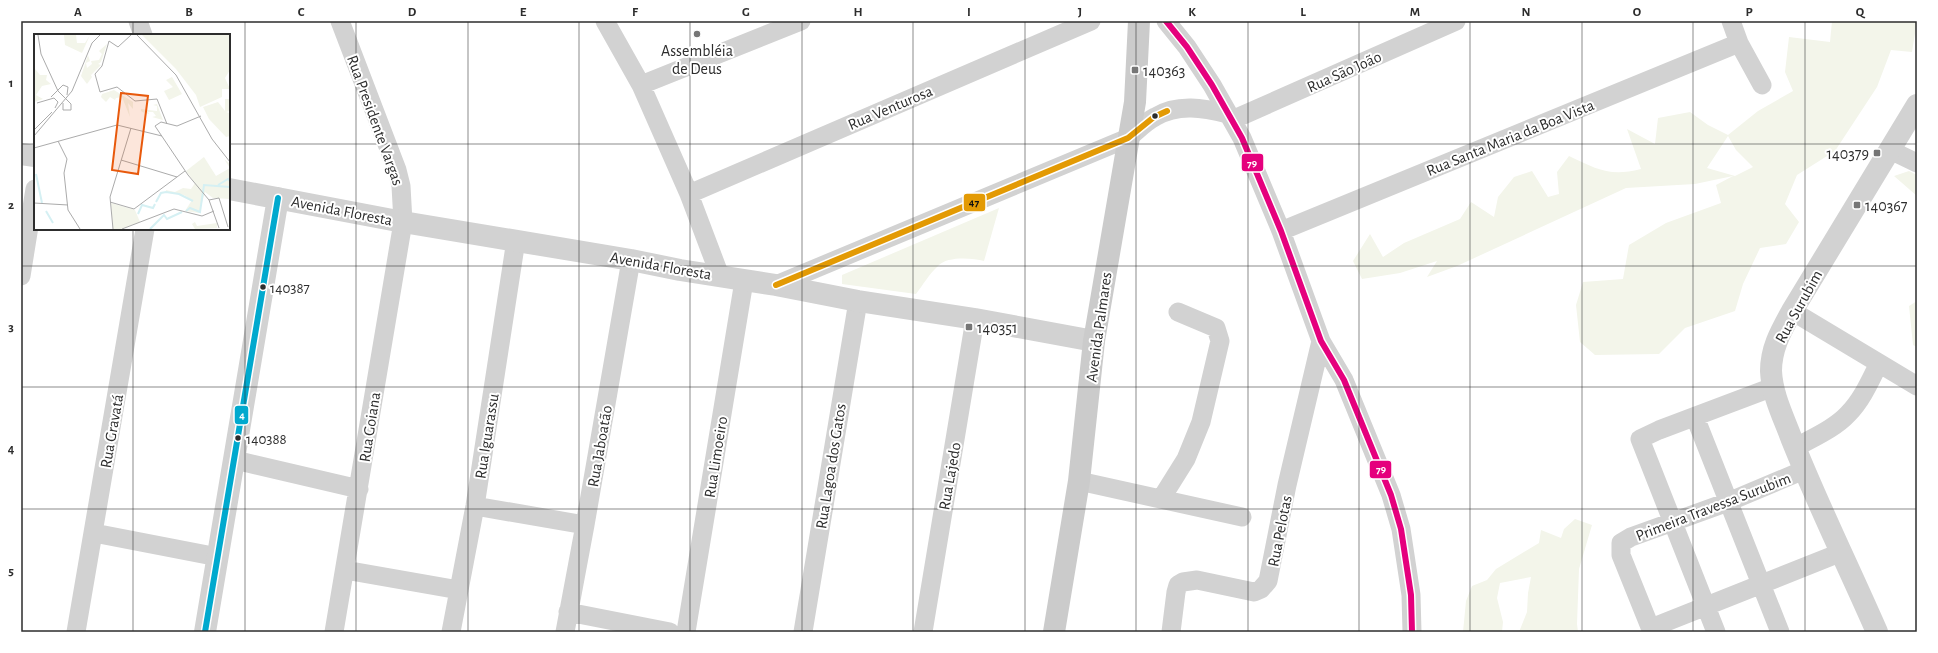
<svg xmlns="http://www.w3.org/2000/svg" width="1938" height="653" viewBox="0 0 1938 653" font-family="'Alegreya Sans',sans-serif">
	<rect width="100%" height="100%" fill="#fff"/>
	<path fill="#f3f5ea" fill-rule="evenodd" d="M 1832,21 L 1917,21 L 1912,52 L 1891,50 L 1877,87 L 1835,151 L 1797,175 L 1785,204 L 1799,222 L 1786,244 L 1760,248 L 1743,284 L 1735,311 L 1685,328 L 1659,354 L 1595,355 L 1580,342 L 1576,305 L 1583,282 L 1623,279 L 1629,245 L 1666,223 L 1721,203 L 1716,185 L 1733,176 L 1695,184 L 1626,188 L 1457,266 L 1427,277 L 1437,261 L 1400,273 L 1362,279 L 1353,261 L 1370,234 L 1383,257 L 1404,243 L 1460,219 L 1471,202 L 1494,217 L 1498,197 L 1514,177 L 1532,171 L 1548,197 L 1559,194 L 1557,172 L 1569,156 C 1597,169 1609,177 1641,169 L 1627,129 L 1655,144 L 1658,118 L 1690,112 L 1708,125 L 1728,135 L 1758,111 L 1793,91 L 1785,72 L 1789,37 L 1830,42 ZM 1728,136 L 1736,150 L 1753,167 L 1735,176 L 1707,168 Z
		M 1909,171 L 1917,175 L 1917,196 L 1894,176 Z
		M 999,208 L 984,261 C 972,258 947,256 938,266 C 929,274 923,285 916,294 L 842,284 L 842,275 Z
		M 1917,301 L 1917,347 L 1913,345 L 1909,306 Z
		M 1575,519 L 1592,525 L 1579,569 L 1577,624 L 1578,632 L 1519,632 L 1527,612 L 1528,593 L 1531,577 L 1500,583 L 1497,598 L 1503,622 L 1502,632 L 1463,632 L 1466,601 L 1472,586 L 1487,580 L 1496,569 L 1539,543 L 1541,530 L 1561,538 L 1564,529 Z"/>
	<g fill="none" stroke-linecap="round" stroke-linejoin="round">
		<path stroke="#d2d2d2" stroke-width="19" d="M 138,21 L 143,35
			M 605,21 L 641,85 L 689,194 L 720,276
			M 1166,21 L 1187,47 L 1212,85 L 1242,138 L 1281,231 L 1321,341 L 1344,380 L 1391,495 L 1401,529 L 1411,595 L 1412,632
			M 1731,21 L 1739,43 L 1762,85
			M 641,85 L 801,21
			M 1232,120 L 1456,21
			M 1890,150 L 1917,163
			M 689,194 L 1091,21
			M 1281,231 L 1739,43
			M 21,276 L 35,189
			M 776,285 L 1128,138 C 1137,131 1145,122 1155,117 C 1178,103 1204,108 1228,114
			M 1792,311 L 1917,386
			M 1695,417 L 1780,632
			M 1795,448 C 1812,438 1834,429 1848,414 C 1862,400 1870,381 1879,363
			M 235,460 L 359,489
			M 1079,481 L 1242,517
			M 1161,499 L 1186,459 L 1201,422 L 1220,341 L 1216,328 L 1178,312
			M 475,506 L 585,525
			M 94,533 L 218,557
			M 345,570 L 459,590
			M 568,612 L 670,632
			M 1651,628 L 1842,552
			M 76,632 L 145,229
			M 334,632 L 403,222 L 401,186 L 397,170 L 340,21
			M 451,632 L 475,506 L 516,240
			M 565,632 L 585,525 L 631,260
			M 686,632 L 744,281
			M 803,632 L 858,301
			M 923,632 L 975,319
			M 1171,632 L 1176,592 L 1178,585 L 1183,582 L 1197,580 L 1254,592 L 1261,589 L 1268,581 L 1287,485 L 1321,341
			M 1652,632 L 1621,555 L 1621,543 L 1631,537 L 1728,502 L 1804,470
			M 1716,632 L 1640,439 L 1659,430 L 1773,387"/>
		<path stroke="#d2d2d2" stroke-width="22" d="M 21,154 L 35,156
			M 229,189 L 403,222 L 631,260 L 680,270 L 776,285 L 858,301 L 975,319 L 1094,341
			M 205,632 L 278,198
			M 1877,632 C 1849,568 1818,505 1792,440 C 1784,418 1772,395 1771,371 C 1771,348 1781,331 1792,311 L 1917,105"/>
		<path stroke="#cbcbcb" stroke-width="22" d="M 1054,632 L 1079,481 L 1094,341 L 1135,102 L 1139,21"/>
		<g stroke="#fff" stroke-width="9">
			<path id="bus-1" d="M 1166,21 L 1187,47 L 1212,85 L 1242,138 L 1281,231 L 1321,341 L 1344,380 L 1391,495 L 1401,529 L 1411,595 L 1412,632"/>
		</g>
		<g stroke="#fff" stroke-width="9">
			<path id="bus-2" d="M 776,285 L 1128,138 L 1154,117 L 1167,111"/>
		</g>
		<g stroke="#fff" stroke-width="9">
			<path id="bus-3" d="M 205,632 L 278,198"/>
		</g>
		<use href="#bus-1" stroke="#e5007d" stroke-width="6"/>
		<use href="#bus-2" stroke="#e39a04" stroke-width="6"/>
		<use href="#bus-3" stroke="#00a9ce" stroke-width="6"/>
	</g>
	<path fill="none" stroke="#2d2d2d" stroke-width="1" stroke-opacity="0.55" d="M 133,21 L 133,35M 245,21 L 245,632M 356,21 L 356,632M 468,21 L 468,632M 579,21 L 579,632M 690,21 L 690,632M 802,21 L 802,632M 913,21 L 913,632M 1025,21 L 1025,632M 1136,21 L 1136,632M 1248,21 L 1248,632M 1359,21 L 1359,632M 1470,21 L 1470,632M 1582,21 L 1582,632M 1693,21 L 1693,632M 1805,21 L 1805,632M 21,144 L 35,144M 229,144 L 1917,144M 133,229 L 133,632M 21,266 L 1917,266M 21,387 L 1917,387M 21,509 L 1917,509"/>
	<g fill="#767676" stroke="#fff" stroke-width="1.5">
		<circle cx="697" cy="34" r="4"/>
		<rect x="1131" y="66" width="8" height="8" rx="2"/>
		<rect x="1873" y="149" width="8" height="8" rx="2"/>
		<rect x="1853" y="201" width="8" height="8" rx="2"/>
		<rect x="965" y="323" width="8" height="8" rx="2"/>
	</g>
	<g fill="#2d2d2d" stroke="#fff" stroke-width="1.5">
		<circle cx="1155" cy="116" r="3.5"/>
		<circle cx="263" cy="287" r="3.5"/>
		<circle cx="238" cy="438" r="3.5"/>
	</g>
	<g text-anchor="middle" stroke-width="4" stroke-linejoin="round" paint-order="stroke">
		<g font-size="15" fill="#2d2d2d" stroke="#fff" text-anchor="start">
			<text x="270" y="293">140387</text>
			<text x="246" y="444">140388</text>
		</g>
		<g font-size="16" fill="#2d2d2d" stroke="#fff" text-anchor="start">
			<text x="697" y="56" text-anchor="middle">Assembléia<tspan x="697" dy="18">de Deus</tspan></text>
			<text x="1143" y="76">140363</text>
			<text x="1869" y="159" text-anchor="end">140379</text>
			<text x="1865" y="211">140367</text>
			<text x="977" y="333">140351</text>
		</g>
		<g font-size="16" fill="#2d2d2d" stroke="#fff">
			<text transform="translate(1344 71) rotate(-24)" y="6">Rua São João</text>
			<text transform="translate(890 107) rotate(-23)" y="6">Rua Venturosa</text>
			<text transform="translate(376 120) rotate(70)" y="6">Rua Presidente Vargas</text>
			<text transform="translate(1510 137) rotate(-22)" y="6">Rua Santa Maria da Boa Vista</text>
			<text transform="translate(342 210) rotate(11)" y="6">Avenida Floresta</text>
			<text transform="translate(661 265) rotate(10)" y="6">Avenida Floresta</text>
			<text transform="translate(1798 306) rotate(-61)" y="6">Rua Surubim</text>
			<text transform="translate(1098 327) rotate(-82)" y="6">Avenida Palmares</text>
			<text transform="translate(369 427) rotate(-81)" y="6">Rua Goiana</text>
			<text transform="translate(111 431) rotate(-80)" y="6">Rua Gravatá</text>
			<text transform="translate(486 436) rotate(-81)" y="6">Rua Iguarassu</text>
			<text transform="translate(599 446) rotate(-80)" y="6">Rua Jaboatão</text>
			<text transform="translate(715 457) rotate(-81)" y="6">Rua Limoeiro</text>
			<text transform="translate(830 466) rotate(-81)" y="6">Rua Lagoa dos Gatos</text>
			<text transform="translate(949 476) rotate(-80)" y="6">Rua Lajedo</text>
			<text transform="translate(1713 506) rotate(-21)" y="6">Primeira Travessa Surubim</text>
			<text transform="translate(1279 531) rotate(-79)" y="6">Rua Pelotas</text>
		</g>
	</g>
	<g transform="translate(34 34)">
		<rect width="196" height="196" fill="#fff"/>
		<path d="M 30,1 L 42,1 L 43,9 L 51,9 L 56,1 L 48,19 L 31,11 ZM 108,1 L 196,1 L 196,36 L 191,44 L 196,55 L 188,55 L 188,63 L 166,73 L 162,61 L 142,35 ZM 73,10 L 67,28 L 64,30 L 67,31 L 57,41 L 55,38 L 58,43 L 53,50 L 47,42 L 54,21 L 56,27 L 52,29 L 53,34 L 58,30 L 57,27 L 65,26 L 68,20 L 65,17 ZM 1,35 L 6,41 L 13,41 L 12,46 L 17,50 L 8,52 L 2,61 L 9,65 L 0,68 ZM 138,43 L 148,60 L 135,66 L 130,57 L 139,53 L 132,46 ZM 80,56 L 99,68 L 99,75 L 94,69 L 96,83 L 88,63 L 82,64 L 81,66 L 76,63 L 72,68 L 67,63 L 68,60 ZM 191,65 L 196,65 L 196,77 L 192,78 L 196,79 L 196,102 L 192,103 L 175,85 L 169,73 L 184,68 L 191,77 ZM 123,70 L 129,86 L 118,83 L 122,82 L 119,78 L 114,78 L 115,80 L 109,78 L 113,81 L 107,77 L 107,75 L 123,77 L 123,72 L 119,71 ZM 170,123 L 182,142 L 196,134 L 190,125 L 196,130 L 196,165 L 179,164 L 171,158 L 165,179 L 151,177 L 158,166 L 150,161 L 132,158 L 132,156 L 141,158 L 149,154 L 157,155 L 161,149 L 152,137 ZM 77,169 L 101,176 L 106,188 L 87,195 L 79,195 ZM 161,188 L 163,192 L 183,189 L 183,194 L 161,195 L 158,190 Z" fill="#f3f5ea"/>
		<path fill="none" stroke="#d5f0f3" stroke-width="2" d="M 2,140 L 8,169M 184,151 L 194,145 L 196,147M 122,168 L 127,159 L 132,158 L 145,160 L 159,167M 12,177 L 19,189M 152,177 L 156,174 L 166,178 L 170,151 L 196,153M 104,180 L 108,171 L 119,174 L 121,170M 116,195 L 130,181 L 133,185 L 148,178"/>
		<path fill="none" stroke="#ababab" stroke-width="1" d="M 4,1 L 7,20 L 24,57M 97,1 L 84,13 L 75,7 L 68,32 L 61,40 L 66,58 L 83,53 L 101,67 L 123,65 L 133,90M 103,1 L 142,41 L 178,105 L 196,128M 24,57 L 37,70 L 37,76 L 29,76 L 29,69M 17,63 L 29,51 L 34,53 L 33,61M 3,69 L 20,64 L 24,68 L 21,74M 167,82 L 143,92 L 127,88 L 121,92 L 154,141 L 175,166 L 185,194M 0,96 L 18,78M 0,102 L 38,57 L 58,9 L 66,1M 24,107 L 33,125 L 30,139 L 34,176 L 46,195M 0,114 L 83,91 L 128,102M 87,126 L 143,143M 175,166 L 185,164 L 194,193M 76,168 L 100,175 L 151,137M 0,169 L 34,171M 79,195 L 76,163 L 97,94M 88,195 L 140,175 L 168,182 L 180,177"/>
		<path fill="#e8590c" fill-opacity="0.15" stroke="#e8590c" stroke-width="2" d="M 87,59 L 114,62 L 104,140 L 78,136 Z"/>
		<rect width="196" height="196" fill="none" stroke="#2d2d2d" stroke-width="2"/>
	</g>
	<g stroke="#fff" stroke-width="1.5">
		<rect x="1241" y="153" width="23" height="19" rx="4" fill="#e5007d"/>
		<rect x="963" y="193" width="23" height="19" rx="4" fill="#e39a04"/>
		<rect x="234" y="405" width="15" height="20" rx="4" fill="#00a9ce"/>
		<rect x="1369" y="460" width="23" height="19" rx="4" fill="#e5007d"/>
	</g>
	<g font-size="11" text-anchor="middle" font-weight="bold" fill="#fff">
		<text x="1252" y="167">79</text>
		<text x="242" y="419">4</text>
		<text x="1381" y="473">79</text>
	</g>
	<g font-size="11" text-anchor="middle" font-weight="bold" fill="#111">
		<text x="974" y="206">47</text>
	</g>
	<rect width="1938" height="653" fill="none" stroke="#ffffff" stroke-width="44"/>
	<rect x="22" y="22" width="1894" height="609" fill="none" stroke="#2d2d2d" stroke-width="1.5"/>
	<g font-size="13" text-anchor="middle" font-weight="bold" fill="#2d2d2d">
		<text x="78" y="16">A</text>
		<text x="189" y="16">B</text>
		<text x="301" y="16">C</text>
		<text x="412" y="16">D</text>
		<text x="523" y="16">E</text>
		<text x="635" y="16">F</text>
		<text x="746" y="16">G</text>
		<text x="858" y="16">H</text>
		<text x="969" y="16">I</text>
		<text x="1080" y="16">J</text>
		<text x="1192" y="16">K</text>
		<text x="1303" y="16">L</text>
		<text x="1415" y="16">M</text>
		<text x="1526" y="16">N</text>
		<text x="1637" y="16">O</text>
		<text x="1749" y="16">P</text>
		<text x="1860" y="16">Q</text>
		<text x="11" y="87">1</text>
		<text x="11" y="209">2</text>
		<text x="11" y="331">3</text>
		<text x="11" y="453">4</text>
		<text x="11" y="575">5</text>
	</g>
</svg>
